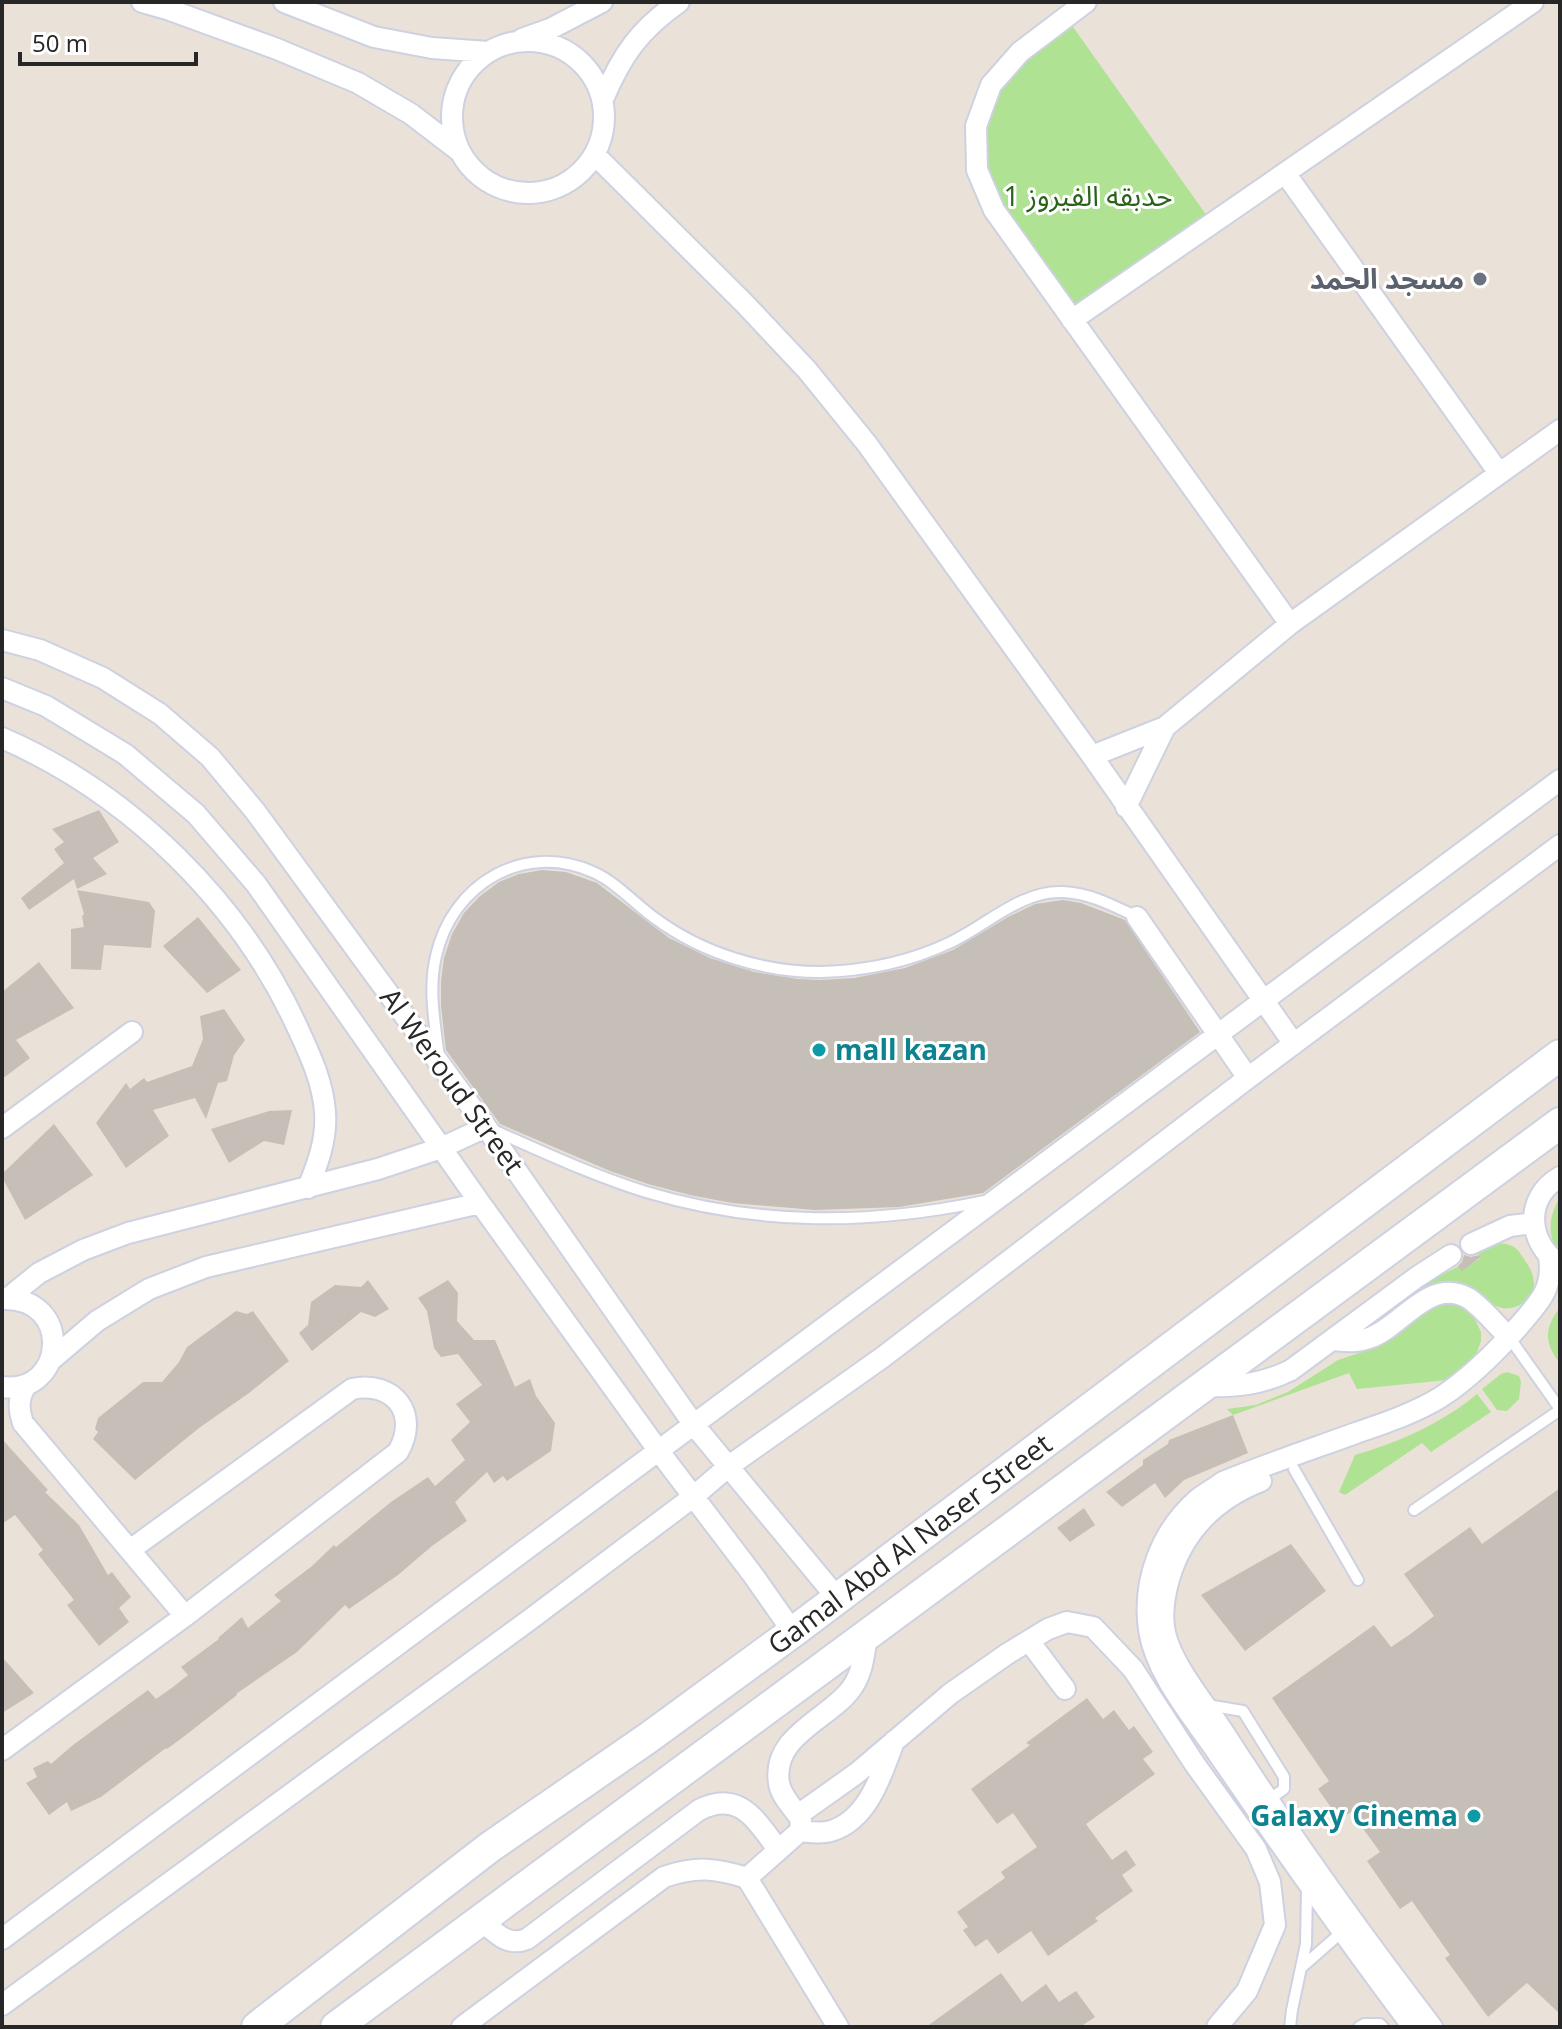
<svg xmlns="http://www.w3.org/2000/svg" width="1562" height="2029" viewBox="0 0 1562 2029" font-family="'Open Sans','Noto Sans Arabic',sans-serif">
	<rect width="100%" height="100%" fill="#eae2d8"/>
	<path fill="#afe293" d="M 1066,17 L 1212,223 L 1072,320 L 977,170 L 991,85 Z
		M 1560,1197 L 1560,1254 C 1546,1236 1549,1216 1560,1197 Z
		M 1490,1243 C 1498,1243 1508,1243 1514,1247 C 1520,1251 1522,1257 1526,1262 C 1538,1279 1538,1299 1515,1307 C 1485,1317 1476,1271 1429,1286 L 1367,1333 L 1363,1327 L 1426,1283 L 1459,1266 L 1462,1270 L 1481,1258 L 1475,1249 Z
		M 1441,1301 L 1457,1303 L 1466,1308 L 1473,1315 L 1481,1332 L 1481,1341 L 1475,1358 L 1447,1380 L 1357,1389 L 1349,1373 L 1233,1415 L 1227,1409 L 1256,1405 L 1288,1392 L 1338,1360 L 1362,1352 L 1380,1342 Z
		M 1560,1308 L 1560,1363 C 1544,1344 1544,1327 1560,1308 Z
		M 1507,1372 L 1519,1376 L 1521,1382 L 1519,1399 L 1507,1411 L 1497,1410 L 1482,1389 L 1501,1374 Z
		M 1477,1394 L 1491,1412 L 1431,1452 L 1422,1443 L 1345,1495 L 1339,1492 L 1355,1455 C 1399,1442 1441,1424 1477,1394 Z"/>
	<path fill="#c5bfb8" d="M 99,810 L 119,842 L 93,858 L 107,874 L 77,889 L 74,879 L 29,910 L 21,898 L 64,863 L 54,849 L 64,842 L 52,829 Z
		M 542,870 L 566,872 L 597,883 L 669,938 L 710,958 L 754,972 L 798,979 L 820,980 L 854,978 L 905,968 L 953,950 L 1008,917 L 1035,904 L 1063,900 L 1081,903 L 1125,920 L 1200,1032 L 983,1193 L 899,1207 L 815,1210 L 732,1203 L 690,1195 L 648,1184 L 610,1171 L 500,1124 L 446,1050 L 441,1006 L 441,981 L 444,958 L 452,934 L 464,913 L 480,896 L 499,882 L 519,874 Z
		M 77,890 L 149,902 L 155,911 L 151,948 L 104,945 L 101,970 L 71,969 L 71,929 L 84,927 L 82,916 L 84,914 Z
		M 198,917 L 241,970 L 207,993 L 163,946 Z
		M 39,962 L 74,1008 L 16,1040 L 30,1058 L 2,1079 L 2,992 Z
		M 224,1009 L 245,1040 L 234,1055 L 227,1081 L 218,1083 L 206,1119 L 195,1098 L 153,1110 L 169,1136 L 126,1168 L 96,1123 L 126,1083 L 130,1089 L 144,1078 L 147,1082 L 192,1066 L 203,1039 L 200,1016 Z
		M 292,1110 L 284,1145 L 264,1141 L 229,1163 L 211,1129 L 269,1111 Z
		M 54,1124 L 93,1175 L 25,1220 L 2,1177 L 2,1174 Z
		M 1464,1255 L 1471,1257 L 1479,1255 L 1481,1257 L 1462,1271 L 1458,1266 L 1462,1262 Z
		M 368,1280 L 389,1309 L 375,1317 L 361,1312 L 312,1351 L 299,1333 L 308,1325 L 311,1302 L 335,1285 L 361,1287 Z
		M 448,1280 L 458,1293 L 457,1321 L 474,1340 L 495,1340 L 515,1387 L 530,1379 L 536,1396 L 555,1423 L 551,1451 L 507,1481 L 503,1476 L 494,1483 L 487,1472 L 455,1502 L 467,1521 L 432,1546 L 398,1575 L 349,1609 L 345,1605 L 297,1652 L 236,1694 L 237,1695 L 182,1738 L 167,1749 L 166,1748 L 101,1797 L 71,1811 L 67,1802 L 49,1815 L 26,1783 L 37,1777 L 33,1768 L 48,1761 L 51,1764 L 73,1745 L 148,1690 L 156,1699 L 173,1687 L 188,1675 L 181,1667 L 219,1639 L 218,1638 L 242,1617 L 248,1628 L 281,1601 L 274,1595 L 312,1566 L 334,1545 L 336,1547 L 391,1502 L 428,1477 L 435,1486 L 465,1460 L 451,1440 L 470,1422 L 456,1404 L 482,1385 L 458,1354 L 441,1357 L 434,1348 L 427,1311 L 418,1298 Z
		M 236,1311 L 247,1314 L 253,1311 L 289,1361 L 249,1393 L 199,1428 L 135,1480 L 93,1439 L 98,1432 L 95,1429 L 98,1418 L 143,1382 L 162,1382 L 179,1362 L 187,1347 Z
		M 1233,1415 L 1248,1453 L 1184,1480 L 1165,1498 L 1155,1483 L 1122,1507 L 1106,1492 L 1143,1465 L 1143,1460 L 1168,1444 L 1169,1440 Z
		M 2,1439 L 48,1490 L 45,1492 L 79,1525 L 108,1575 L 112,1572 L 131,1597 L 119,1608 L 129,1622 L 99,1646 L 67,1605 L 74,1600 L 38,1554 L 43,1550 L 15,1515 L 2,1524 Z
		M 1560,1488 L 1560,2014 L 1527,1983 L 1488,2017 L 1445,1958 L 1450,1955 L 1412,1901 L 1400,1909 L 1367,1861 L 1380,1852 L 1351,1812 L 1340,1820 L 1318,1789 L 1329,1781 L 1272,1698 L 1374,1625 L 1391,1647 L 1409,1635 L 1434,1616 L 1404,1574 L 1470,1527 L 1482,1544 Z
		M 1084,1508 L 1095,1525 L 1070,1542 L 1057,1528 Z
		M 1291,1544 L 1326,1591 L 1245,1651 L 1201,1595 Z
		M 2,1657 L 34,1693 L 2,1713 Z
		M 1087,1698 L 1103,1719 L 1114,1710 L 1129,1730 L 1134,1726 L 1153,1752 L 1143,1759 L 1155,1774 L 1086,1824 L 1112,1860 L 1126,1850 L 1136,1865 L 1122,1875 L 1133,1891 L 1095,1918 L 1098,1921 L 1048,1956 L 1031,1931 L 998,1954 L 987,1939 L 975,1947 L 963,1930 L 968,1927 L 957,1912 L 1005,1878 L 1001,1872 L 1037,1847 L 1013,1813 L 997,1824 L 971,1789 L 1030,1745 L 1026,1743 Z
		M 1001,1973 L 1022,2002 L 1046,1984 L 1059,2002 L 1076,1991 L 1095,2017 L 1080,2027 L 926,2027 Z"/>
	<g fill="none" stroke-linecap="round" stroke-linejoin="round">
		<g stroke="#cdd1e1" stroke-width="14">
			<path id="lane" d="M 439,1058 C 435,1024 428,989 436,956 C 452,884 524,841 593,872 C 616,882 635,904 656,919 C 702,953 763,972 820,972 C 864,971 909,962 949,943 C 986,926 1021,890 1063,892 C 1090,893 1114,906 1137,917
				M 493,1130 C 543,1152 594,1176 646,1192 C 759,1226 870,1225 985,1201
				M 1509,1337 L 1560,1409
				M 1294,1469 L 1358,1580
				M 1414,1510 L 1560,1410
				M 1207,1705 L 1243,1711 L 1284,1777 L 1284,1789 L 1267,1801
				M 1302,1967 L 1343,1931
				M 1290,2027 L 1292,2010 L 1306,1944 L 1307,1888
				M 1359,2027 L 1364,2024 L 1380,2024 L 1383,2027"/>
		</g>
		<g stroke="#cdd1e1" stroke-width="24">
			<path id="street" d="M 142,2 L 170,10 L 277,49 L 358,83 L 411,114 L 458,150
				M 284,2 L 374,37 L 432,48 L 488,52
				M 1086,2 L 1020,52 L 991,85 L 976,126 L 977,170 L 994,210 L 1290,624
				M 522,39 L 550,29 L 602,2
				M452 117a76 76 0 1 1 152 0a76 76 0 1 1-152 0Z
				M 603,99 C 622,55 639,30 679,2
				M 595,155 L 744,303 L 807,370 L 867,444 L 1092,756 L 1294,1044
				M 1285,173 L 1499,473
				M 1072,320 L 1533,2
				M 2,640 L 40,650 L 103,678 L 160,714 L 210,757 L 255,811 L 486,1127 L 694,1425 L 838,1599
				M 2,688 L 46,706 L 125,754 L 196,814 L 256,884 L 480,1203 L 658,1450 L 753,1575 L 793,1632
				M 2,738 C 131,794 242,904 299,1031 C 311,1057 323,1083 325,1112 C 327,1139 318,1163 308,1188
				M 1092,756 L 1165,727 L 1290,624 L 1560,430
				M 1126,807 L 1165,727
				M 1137,917 L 1248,1078
				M 2,1128 L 132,1032
				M 1560,1177 C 1524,1198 1527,1242 1560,1265
				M 1471,1244 L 1510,1226 L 1534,1223
				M 2,1299 C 74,1296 66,1396 2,1387
				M 7,1299 L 39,1273 L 83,1250 L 128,1233 L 378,1169 L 441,1148 L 486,1127
				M 1332,1340 C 1344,1341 1357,1343 1369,1338 C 1401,1328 1429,1276 1468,1298 C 1481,1306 1497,1326 1509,1337
				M 50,1361 L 97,1321 L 149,1289 L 206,1267 L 480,1203
				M 27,1384 C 18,1397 18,1408 23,1423 L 185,1616
				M 1202,1386 C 1235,1387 1261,1385 1291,1370 L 1417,1277 L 1451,1255
				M 1261,1481 C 1215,1499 1183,1531 1169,1579 C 1164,1597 1161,1615 1165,1633 C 1172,1665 1206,1705 1224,1733 C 1289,1834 1359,1932 1432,2027
				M 1029,1641 L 1065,1689
				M 2,1750 L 185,1616 L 398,1452 C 420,1414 394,1380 352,1389 L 130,1550
				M 798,1815 L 857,1773 L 950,1694 L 1007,1654 L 1048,1629 L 1067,1622 L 1093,1627 L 1133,1669 L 1194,1763 L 1256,1849 L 1270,1882 L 1275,1925 L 1247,1991 L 1217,2027
				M 800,1831 C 810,1832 821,1834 831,1831 C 868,1820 882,1774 894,1741
				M 747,1878 L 800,1831 L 801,1820 C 794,1808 781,1797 779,1783 C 771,1736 829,1719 851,1689 C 863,1673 864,1654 867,1636
				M 482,1921 C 496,1933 507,1947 527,1939 L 699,1810 C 740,1789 756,1821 778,1849
				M 2,1939 L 1560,780
				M 2,2005 L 528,1621 L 693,1497 L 729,1466 L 883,1357 L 1248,1078 L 1560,845
				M 462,2027 L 664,1877 C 696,1866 716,1868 747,1878 L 838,2027
				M 1413,2027 C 1346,1938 1282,1847 1219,1755 C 1194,1718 1156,1675 1149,1630 C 1142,1581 1161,1531 1198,1499 C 1206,1493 1215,1488 1223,1482 C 1267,1464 1312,1449 1356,1433 C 1385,1423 1415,1413 1441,1397 C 1470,1378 1495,1353 1518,1327 C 1538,1303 1554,1290 1549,1257"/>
		</g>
		<g stroke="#cdd1e1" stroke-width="34">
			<g id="secondary">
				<path id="s1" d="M 257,2027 L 490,1847 L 648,1738 L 793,1632 L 1560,1055"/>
				<path d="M 336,2027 C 746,1728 1151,1423 1560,1123"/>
			</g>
		</g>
		<use href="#lane" stroke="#fff" stroke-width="10"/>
		<use href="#street" stroke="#fff" stroke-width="20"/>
		<use href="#secondary" stroke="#fff" stroke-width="30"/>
	</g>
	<circle fill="#6b7280" stroke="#fff" stroke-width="3" cx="1480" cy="279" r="8"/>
	<g fill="#0f9aa8" stroke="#fff" stroke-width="3">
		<circle cx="819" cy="1050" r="8"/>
		<circle cx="1474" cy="1816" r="8"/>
	</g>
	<g text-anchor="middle" stroke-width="6" stroke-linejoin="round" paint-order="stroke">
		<g font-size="28" fill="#296219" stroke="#fff">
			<text x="1088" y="206">حدبقه الفيروز 1</text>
		</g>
		<g font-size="28" font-weight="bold" fill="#5b616d" stroke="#fff" text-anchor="end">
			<text x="1464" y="289">مسجد الحمد</text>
		</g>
		<g font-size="28" font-weight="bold" fill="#0d838f" stroke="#fff" text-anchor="start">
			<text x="835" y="1060">mall kazan</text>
			<text x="1458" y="1826" text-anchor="end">Galaxy Cinema</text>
		</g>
		<g font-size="28" fill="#272727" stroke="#fff">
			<text transform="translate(452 1081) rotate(54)" y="10">Al Weroud Street</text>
			<text dy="10" stroke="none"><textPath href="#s1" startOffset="812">Gamal Abd Al Naser Street</textPath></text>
		</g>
	</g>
	<rect width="1562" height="2029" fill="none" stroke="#272727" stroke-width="8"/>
	<path d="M20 52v12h176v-12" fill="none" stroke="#272727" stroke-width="4"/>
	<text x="32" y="52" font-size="24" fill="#272727" stroke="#ffffff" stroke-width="6" paint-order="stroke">50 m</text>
</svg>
